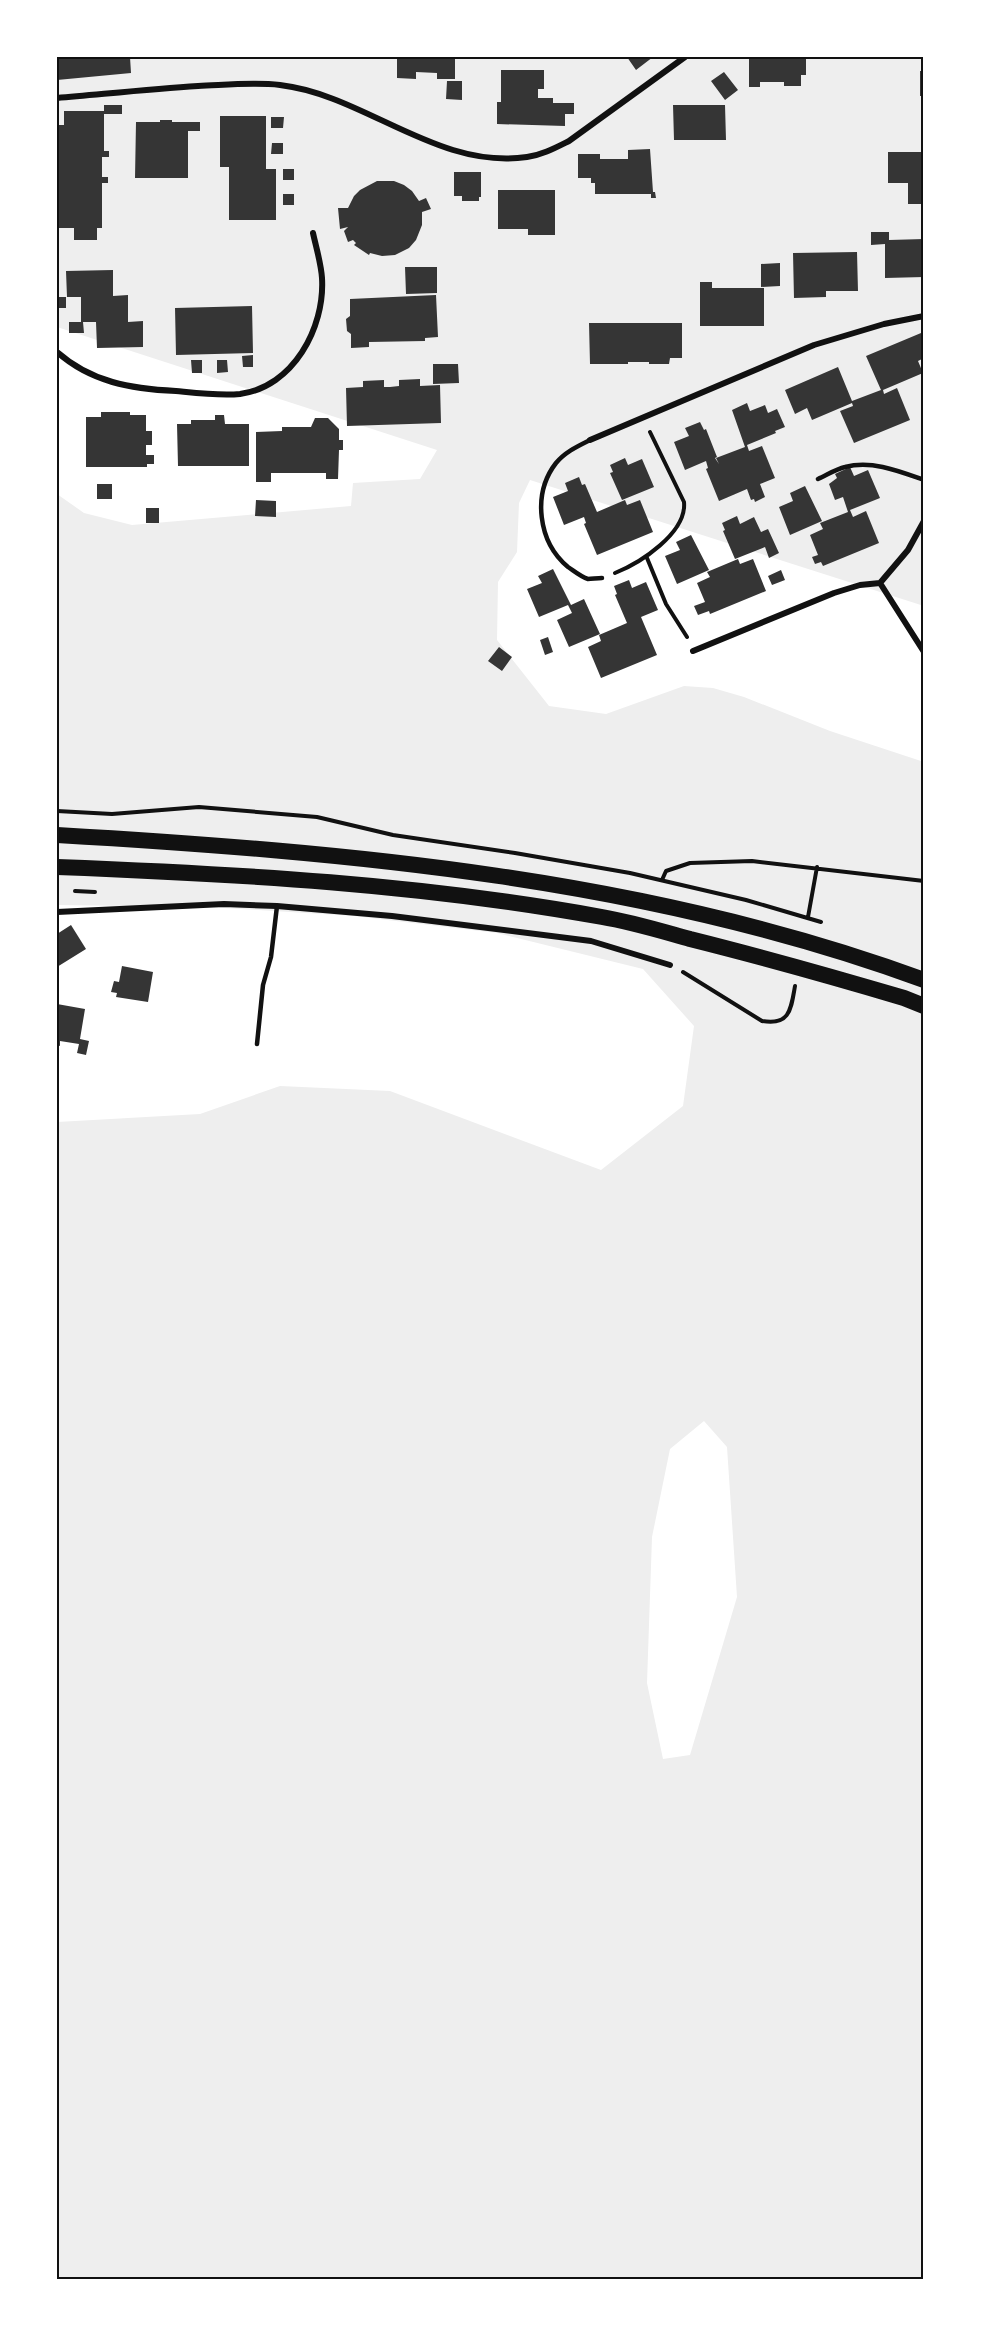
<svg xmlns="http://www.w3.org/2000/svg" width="981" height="2336" viewBox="0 0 981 2336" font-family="Barlow,sans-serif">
	<rect width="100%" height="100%" fill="#fff"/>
	<path fill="#eee" fill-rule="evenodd" d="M 57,57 L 924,57 L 924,606 L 530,480 L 519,503 L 517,552 L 498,582 L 497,640 L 549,706 L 606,714 L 684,686 L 713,688 L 744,697 L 830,731 L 924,762 L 924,2279 L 57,2279 L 57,1122 L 200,1114 L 280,1086 L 390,1091 L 601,1170 L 683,1106 L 694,1026 L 643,969 L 497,933 L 354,916 L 208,907 L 57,905 L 57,494 L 84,513 L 132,525 L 351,506 L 353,483 L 420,479 L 437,450 L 57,327 ZM 704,1421 L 727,1447 L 737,1597 L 690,1755 L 663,1759 L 647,1683 L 652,1537 L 670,1449 Z"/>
	<path fill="#353535" d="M 57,57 L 130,57 L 131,73 L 57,80 Z
		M 397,57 L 455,57 L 455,79 L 437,79 L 437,73 L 416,72 L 416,79 L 397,78 Z
		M 627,57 L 653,57 L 636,70 Z
		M 749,57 L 806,57 L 806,75 L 801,75 L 801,86 L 784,86 L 784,82 L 760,82 L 760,87 L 749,87 Z
		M 501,70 L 544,70 L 544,89 L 538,89 L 538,98 L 553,98 L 553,103 L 574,103 L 574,114 L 565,114 L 565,126 L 497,124 L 497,102 L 501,102 Z
		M 920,71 L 924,71 L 924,96 L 920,96 Z
		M 724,72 L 738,90 L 725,100 L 711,81 Z
		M 447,81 L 462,81 L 462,100 L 446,99 Z
		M 104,105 L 122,105 L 122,114 L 104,114 L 104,151 L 109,151 L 109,157 L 102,157 L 102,177 L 108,177 L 108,183 L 102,183 L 102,228 L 97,228 L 97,240 L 74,240 L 74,228 L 57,228 L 57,125 L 64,125 L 64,111 L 104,111 Z
		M 673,105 L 725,105 L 726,140 L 674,140 Z
		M 220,116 L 266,116 L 266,169 L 276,169 L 276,220 L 229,220 L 229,167 L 220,167 Z
		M 271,117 L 284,117 L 283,128 L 271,128 Z
		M 160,120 L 172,120 L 172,122 L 200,122 L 200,131 L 188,131 L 188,178 L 135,178 L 136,122 L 160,122 Z
		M 272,143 L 283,143 L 283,154 L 271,154 Z
		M 650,149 L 653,192 L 655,192 L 656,198 L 651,198 L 651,194 L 595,194 L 595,183 L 591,183 L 591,178 L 578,178 L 578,154 L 600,154 L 600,159 L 628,159 L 628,150 Z
		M 888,152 L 924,152 L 924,204 L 908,204 L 908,183 L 888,183 Z
		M 283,169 L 294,169 L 294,180 L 283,180 Z
		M 454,172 L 481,172 L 481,197 L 479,197 L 479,201 L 462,201 L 462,196 L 454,196 Z
		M 377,181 L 394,181 L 404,185 L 412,191 L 419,201 L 426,198 L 431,209 L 422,212 L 422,225 L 416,240 L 409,248 L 395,255 L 382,256 L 370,253 L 369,255 L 354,245 L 356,243 L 353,240 L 348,242 L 344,231 L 348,227 L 340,229 L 338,208 L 348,208 L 354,196 L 360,190 Z
		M 498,190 L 555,190 L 555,235 L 528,235 L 528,229 L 498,229 Z
		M 283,194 L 294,194 L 294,205 L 283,205 Z
		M 871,232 L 889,232 L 889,240 L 924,239 L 924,277 L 885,278 L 885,244 L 871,245 Z
		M 857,252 L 858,291 L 826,291 L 826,297 L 794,298 L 793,253 Z
		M 780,263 L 780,286 L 761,287 L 761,264 Z
		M 405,267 L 437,267 L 437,293 L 406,294 Z
		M 113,270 L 113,296 L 128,295 L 128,322 L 143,321 L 143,347 L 97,348 L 96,322 L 83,322 L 84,333 L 69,333 L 69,322 L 81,322 L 81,297 L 67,297 L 66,271 Z
		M 700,282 L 712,282 L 712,288 L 764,288 L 764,326 L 700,326 Z
		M 436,295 L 438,337 L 425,338 L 425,341 L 369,342 L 369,347 L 351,348 L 351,334 L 347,331 L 346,319 L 350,316 L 350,299 Z
		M 57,297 L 66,297 L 66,308 L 57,308 Z
		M 252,306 L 253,353 L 176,355 L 175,308 Z
		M 589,323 L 682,323 L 682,358 L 670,358 L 669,364 L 649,364 L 649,362 L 628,362 L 628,364 L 590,364 Z
		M 921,333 L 924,341 L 924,358 L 918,361 L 923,373 L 883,390 L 884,394 L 897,388 L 910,420 L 854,443 L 840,411 L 853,406 L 852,403 L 812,420 L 807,408 L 795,414 L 785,390 L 838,367 L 852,401 L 881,390 L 866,356 Z
		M 253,355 L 253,367 L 243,367 L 242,356 Z
		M 191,360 L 202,360 L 202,373 L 192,373 Z
		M 217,360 L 227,360 L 228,372 L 217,373 Z
		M 433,364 L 458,364 L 459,383 L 433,384 Z
		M 420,379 L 420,386 L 440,385 L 441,423 L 347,426 L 346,388 L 363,387 L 363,381 L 384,380 L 384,387 L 390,387 L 399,386 L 399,380 Z
		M 747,403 L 750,411 L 765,405 L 768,413 L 777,409 L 785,427 L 775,431 L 776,433 L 747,445 L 749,451 L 762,446 L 775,478 L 760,484 L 765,497 L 755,502 L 754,499 L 751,500 L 747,489 L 719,501 L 706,469 L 708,468 L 706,461 L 685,470 L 674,442 L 689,436 L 685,428 L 700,422 L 704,430 L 706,429 L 717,457 L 715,458 L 719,464 L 716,458 L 745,447 L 732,410 Z
		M 101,412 L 130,412 L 130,415 L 146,415 L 146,431 L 152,431 L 152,445 L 146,445 L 146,455 L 154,455 L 154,464 L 147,464 L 147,467 L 86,467 L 86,417 L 101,417 Z
		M 215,415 L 224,415 L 225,424 L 249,424 L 249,466 L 178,466 L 177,424 L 191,424 L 191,420 L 215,420 Z
		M 315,418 L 328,418 L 339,429 L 339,440 L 343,440 L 343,450 L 339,450 L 338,479 L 326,479 L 326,473 L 271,473 L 271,482 L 256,482 L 256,432 L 282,431 L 282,427 L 311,427 Z
		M 625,458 L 628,465 L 642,459 L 654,487 L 622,500 L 610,473 L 613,472 L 610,465 Z
		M 850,467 L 854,476 L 868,470 L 880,498 L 850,510 L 853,517 L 866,511 L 879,543 L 823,566 L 821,562 L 815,564 L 812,557 L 818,555 L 810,535 L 823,529 L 820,523 L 848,512 L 843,497 L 835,500 L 829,484 L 837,478 L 835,474 Z
		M 579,477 L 582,485 L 585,484 L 597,512 L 625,500 L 627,505 L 640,500 L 653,532 L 597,555 L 584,524 L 586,523 L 584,517 L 564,525 L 553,497 L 568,491 L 565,483 Z
		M 97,484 L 112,484 L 112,499 L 97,499 Z
		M 805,486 L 822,521 L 790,535 L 779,507 L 793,501 L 790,493 Z
		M 256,500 L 276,501 L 276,517 L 255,516 Z
		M 146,508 L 159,508 L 159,523 L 146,523 Z
		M 737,516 L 740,524 L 754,517 L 761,532 L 768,529 L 779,553 L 769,558 L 765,547 L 735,559 L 723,531 L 725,530 L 722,523 Z
		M 691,535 L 709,570 L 677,584 L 665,556 L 680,550 L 676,542 Z
		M 738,559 L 740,564 L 753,559 L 766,591 L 710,614 L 709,611 L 698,615 L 694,606 L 705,602 L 697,583 L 710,577 L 707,572 Z
		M 553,569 L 571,605 L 584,599 L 600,634 L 569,647 L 557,620 L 572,613 L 568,605 L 539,617 L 527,589 L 542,583 L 538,576 Z
		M 781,570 L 785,580 L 772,585 L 768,576 Z
		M 629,580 L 632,588 L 646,582 L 658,610 L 641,617 L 657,655 L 601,678 L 588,647 L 601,641 L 599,635 L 627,623 L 615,595 L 617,594 L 614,586 Z
		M 548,637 L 553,652 L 545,655 L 540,640 Z
		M 499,647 L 512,657 L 502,671 L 488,661 Z
		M 71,925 L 86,949 L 57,967 L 57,934 Z
		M 122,966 L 153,972 L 148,1002 L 116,997 L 117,993 L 111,992 L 114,981 L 119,982 Z
		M 57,1004 L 85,1009 L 80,1039 L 89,1041 L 86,1055 L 77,1053 L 79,1044 L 60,1041 L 60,1046 L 57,1045 Z"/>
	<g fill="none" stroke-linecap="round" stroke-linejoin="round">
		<path stroke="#111" stroke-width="4" d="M 647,558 L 666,604 L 687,637
			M 615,573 C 640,563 687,533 684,502 L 650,432
			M 57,811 L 112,814 L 199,807 L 317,817 L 393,835 L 515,853 L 630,873 L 746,900 L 821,922
			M 662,880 L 666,871 L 690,863 L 752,861 L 924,881
			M 75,891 L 95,892
			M 808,917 L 817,867
			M 683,972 L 762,1021 C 790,1026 791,1009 795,986"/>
		<path stroke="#111" stroke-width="4.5" d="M 590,440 C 578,446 565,452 556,463 C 532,494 538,542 568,567 C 574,571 581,577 588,579 C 592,579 597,578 602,578
			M 818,479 C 827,475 836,469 845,467 C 872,460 899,471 924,480
			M 257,1044 L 263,985 L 271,957 L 277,906"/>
		<path stroke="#111" stroke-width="6" d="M 57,98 C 104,94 151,89 198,86 C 225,85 253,82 280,85 C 365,95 437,170 527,157 C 542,155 555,148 569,141 L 685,57
			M 57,352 C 91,382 131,389 176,391 C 196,393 219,396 240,394 C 293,387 325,328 322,278 C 321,263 316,247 313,233
			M 590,440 L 814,345 L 884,324 L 924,316
			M 880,583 L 924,652
			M 693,651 L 834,593 L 860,585 L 880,583 L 908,550 L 924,521
			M 57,912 L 224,904 L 277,906 L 392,916 L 591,941 L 670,965"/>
		<path stroke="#111" stroke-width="16" d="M 57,835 C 349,852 647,878 924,980
			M 57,867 C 240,874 421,884 602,917 C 632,922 661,931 690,939 C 762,957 833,977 904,998 L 924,1006"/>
	</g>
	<rect width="981" height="2336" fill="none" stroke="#ffffff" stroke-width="117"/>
	<rect x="58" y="58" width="864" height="2220" fill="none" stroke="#111" stroke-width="2"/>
</svg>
